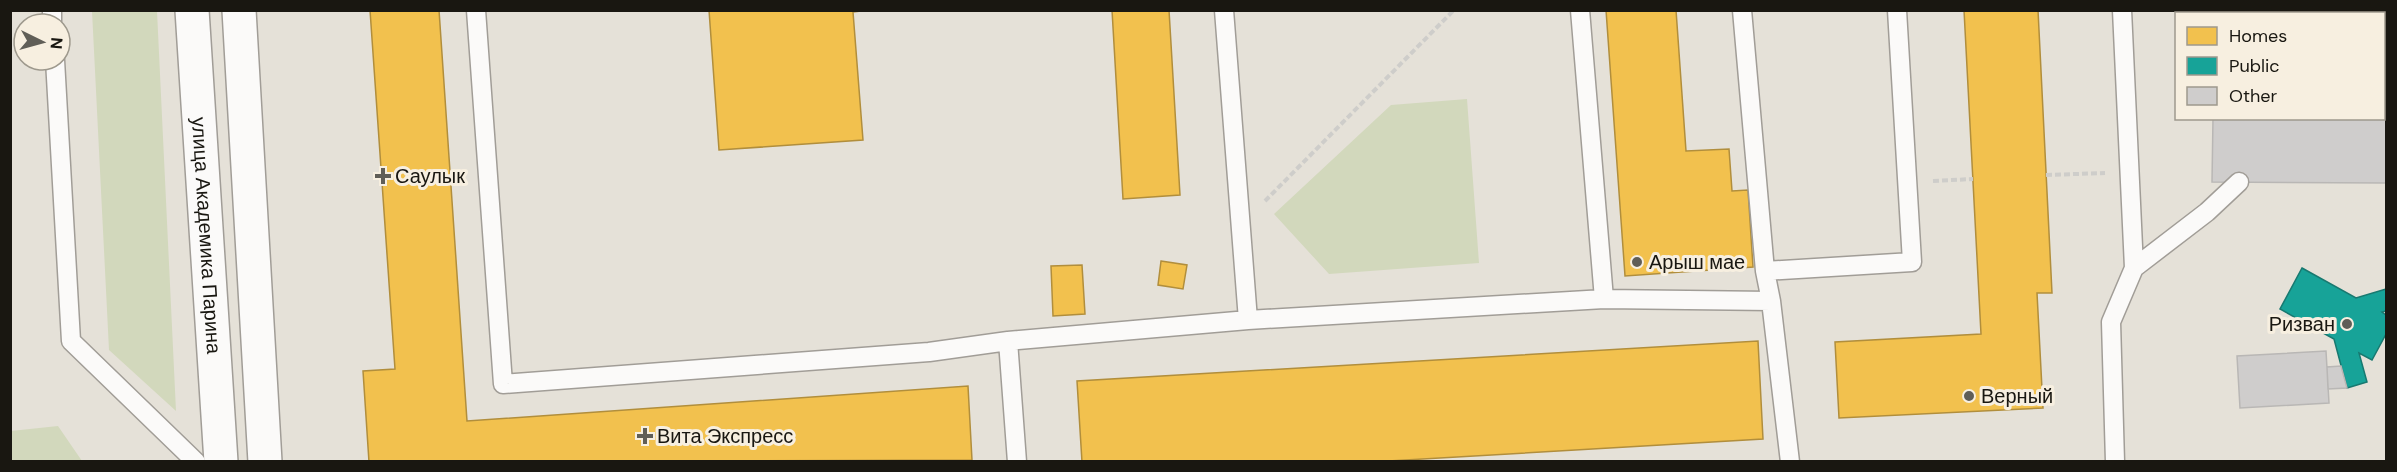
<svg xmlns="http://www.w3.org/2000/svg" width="2397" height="472" viewBox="0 0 2397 472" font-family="'DM Sans',sans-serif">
	<rect width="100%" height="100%" fill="#e5e1d8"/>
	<path fill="#d2d8bc" d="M 92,11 L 157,11 L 176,411 L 109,350 Z
		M 1467,99 L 1479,263 L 1329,274 L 1274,214 L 1391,105 Z
		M 58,426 L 82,461 L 11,461 L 11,431 Z"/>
	<path fill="#f2c14e" stroke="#b18e3c" stroke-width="1.5" d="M 370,10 L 439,10 L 467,421 L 968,386 L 972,460 L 369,462 L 363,371 L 395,369 Z
		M 709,10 L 869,10 L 853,12 L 863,140 L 719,150 Z
		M 1112,10 L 1169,10 L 1180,195 L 1123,199 Z
		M 1606,10 L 1676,10 L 1686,151 L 1729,149 L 1732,191 L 1748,190 L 1753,267 L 1625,276 Z
		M 1964,10 L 2038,10 L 2052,293 L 2037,293 L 2043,408 L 1839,418 L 1835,342 L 1981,334 Z
		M 1161,261 L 1187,265 L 1183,289 L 1158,285 Z
		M 1082,265 L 1085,314 L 1053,316 L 1051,266 Z
		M 1758,341 L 1763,439 L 1371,462 L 1082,462 L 1077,381 Z"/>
	<path fill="#17a398" stroke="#187970" stroke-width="1.5" d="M 2302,268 L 2356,298 L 2386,289 L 2386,311 L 2382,312 L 2386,315 L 2386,334 L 2372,360 L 2359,353 L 2367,382 L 2347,388 L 2334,339 L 2280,309 Z"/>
	<path fill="#cfcdcc" stroke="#b9b7b5" stroke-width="1.5" d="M 2213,10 L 2386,10 L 2386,183 L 2212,182 L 2213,118 L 2384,118 L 2384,14 L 2213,14 Z
		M 2326,351 L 2329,403 L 2240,408 L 2237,356 Z
		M 2341,366 L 2347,388 L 2328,389 L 2327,367 Z"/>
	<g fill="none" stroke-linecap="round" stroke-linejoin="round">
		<g stroke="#a19d97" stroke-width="21">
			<path id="service" d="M 52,10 L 52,24
				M 476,10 L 503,384 L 929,352 L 1008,341 L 1248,320 L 1604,299 L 1771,301
				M 1224,10 L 1248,320
				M 1580,10 L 1604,299
				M 1742,10 L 1765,271 L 1771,301 L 1790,462
				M 55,60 L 71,341 L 196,462
				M 2134,268 L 2207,212 L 2239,182
				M 1765,271 L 1912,262 L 1897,10
				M 1008,341 L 1017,462
				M 2115,462 L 2111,322 L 2134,268 L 2122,10"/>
		</g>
		<g stroke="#a19d97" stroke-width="36">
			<g id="secondary">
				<path id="s1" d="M 192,10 L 221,462"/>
				<path d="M 239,10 L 265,462"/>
			</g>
		</g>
		<path stroke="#cecdca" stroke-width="4" stroke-dasharray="6 3" stroke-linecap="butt" d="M 2046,175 L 2105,173
			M 1933,181 L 1973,179
			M 1265,201 L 1454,10"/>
		<use href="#service" stroke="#fbfaf9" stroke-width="18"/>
		<use href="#secondary" stroke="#fbfaf9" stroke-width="33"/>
	</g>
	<g fill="#605e57" stroke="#f7efe0" stroke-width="2">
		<path d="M380 167h6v6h6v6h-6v6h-6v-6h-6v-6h6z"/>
		<circle cx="1637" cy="262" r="6"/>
		<circle cx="2347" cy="324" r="6"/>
		<circle cx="1969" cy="396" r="6"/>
		<path d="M642 427h6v6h6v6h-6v6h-6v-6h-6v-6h6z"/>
	</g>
	<g text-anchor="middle" stroke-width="6" stroke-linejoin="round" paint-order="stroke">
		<g font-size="20" fill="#191711" stroke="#f7efe0" text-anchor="start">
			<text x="395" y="183">Саулык</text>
			<text x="1649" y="269">Арыш мае</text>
			<text x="2335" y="331" text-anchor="end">Ризван</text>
			<text x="1981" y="403">Верный</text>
			<text x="657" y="443">Вита Экспресс</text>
		</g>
		<g font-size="20" fill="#191711" stroke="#f7efe0">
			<text dy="7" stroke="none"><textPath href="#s1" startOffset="226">улица Академика Парина</textPath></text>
		</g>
	</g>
	<rect width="2397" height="472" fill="none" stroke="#191711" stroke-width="24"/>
	<rect x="2175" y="12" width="210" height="108" fill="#f7efe0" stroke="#9e998d" stroke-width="1.5"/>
	<rect x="2187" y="27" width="30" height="18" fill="#f2c14e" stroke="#9e998d" stroke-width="1.5"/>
	<text x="2229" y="42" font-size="18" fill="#191711">Homes</text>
	<rect x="2187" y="57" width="30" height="18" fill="#17a398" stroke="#9e998d" stroke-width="1.5"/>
	<text x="2229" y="72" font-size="18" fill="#191711">Public</text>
	<rect x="2187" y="87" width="30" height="18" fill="#cfcdcc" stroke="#9e998d" stroke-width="1.5"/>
	<text x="2229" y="102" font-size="18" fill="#191711">Other</text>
	<g transform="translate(42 42) rotate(95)"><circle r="28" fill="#f7efe0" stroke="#9e998d" stroke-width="1.5"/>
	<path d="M0-4.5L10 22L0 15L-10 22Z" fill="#605e57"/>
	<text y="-9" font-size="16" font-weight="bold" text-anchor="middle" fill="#191711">N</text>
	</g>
</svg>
